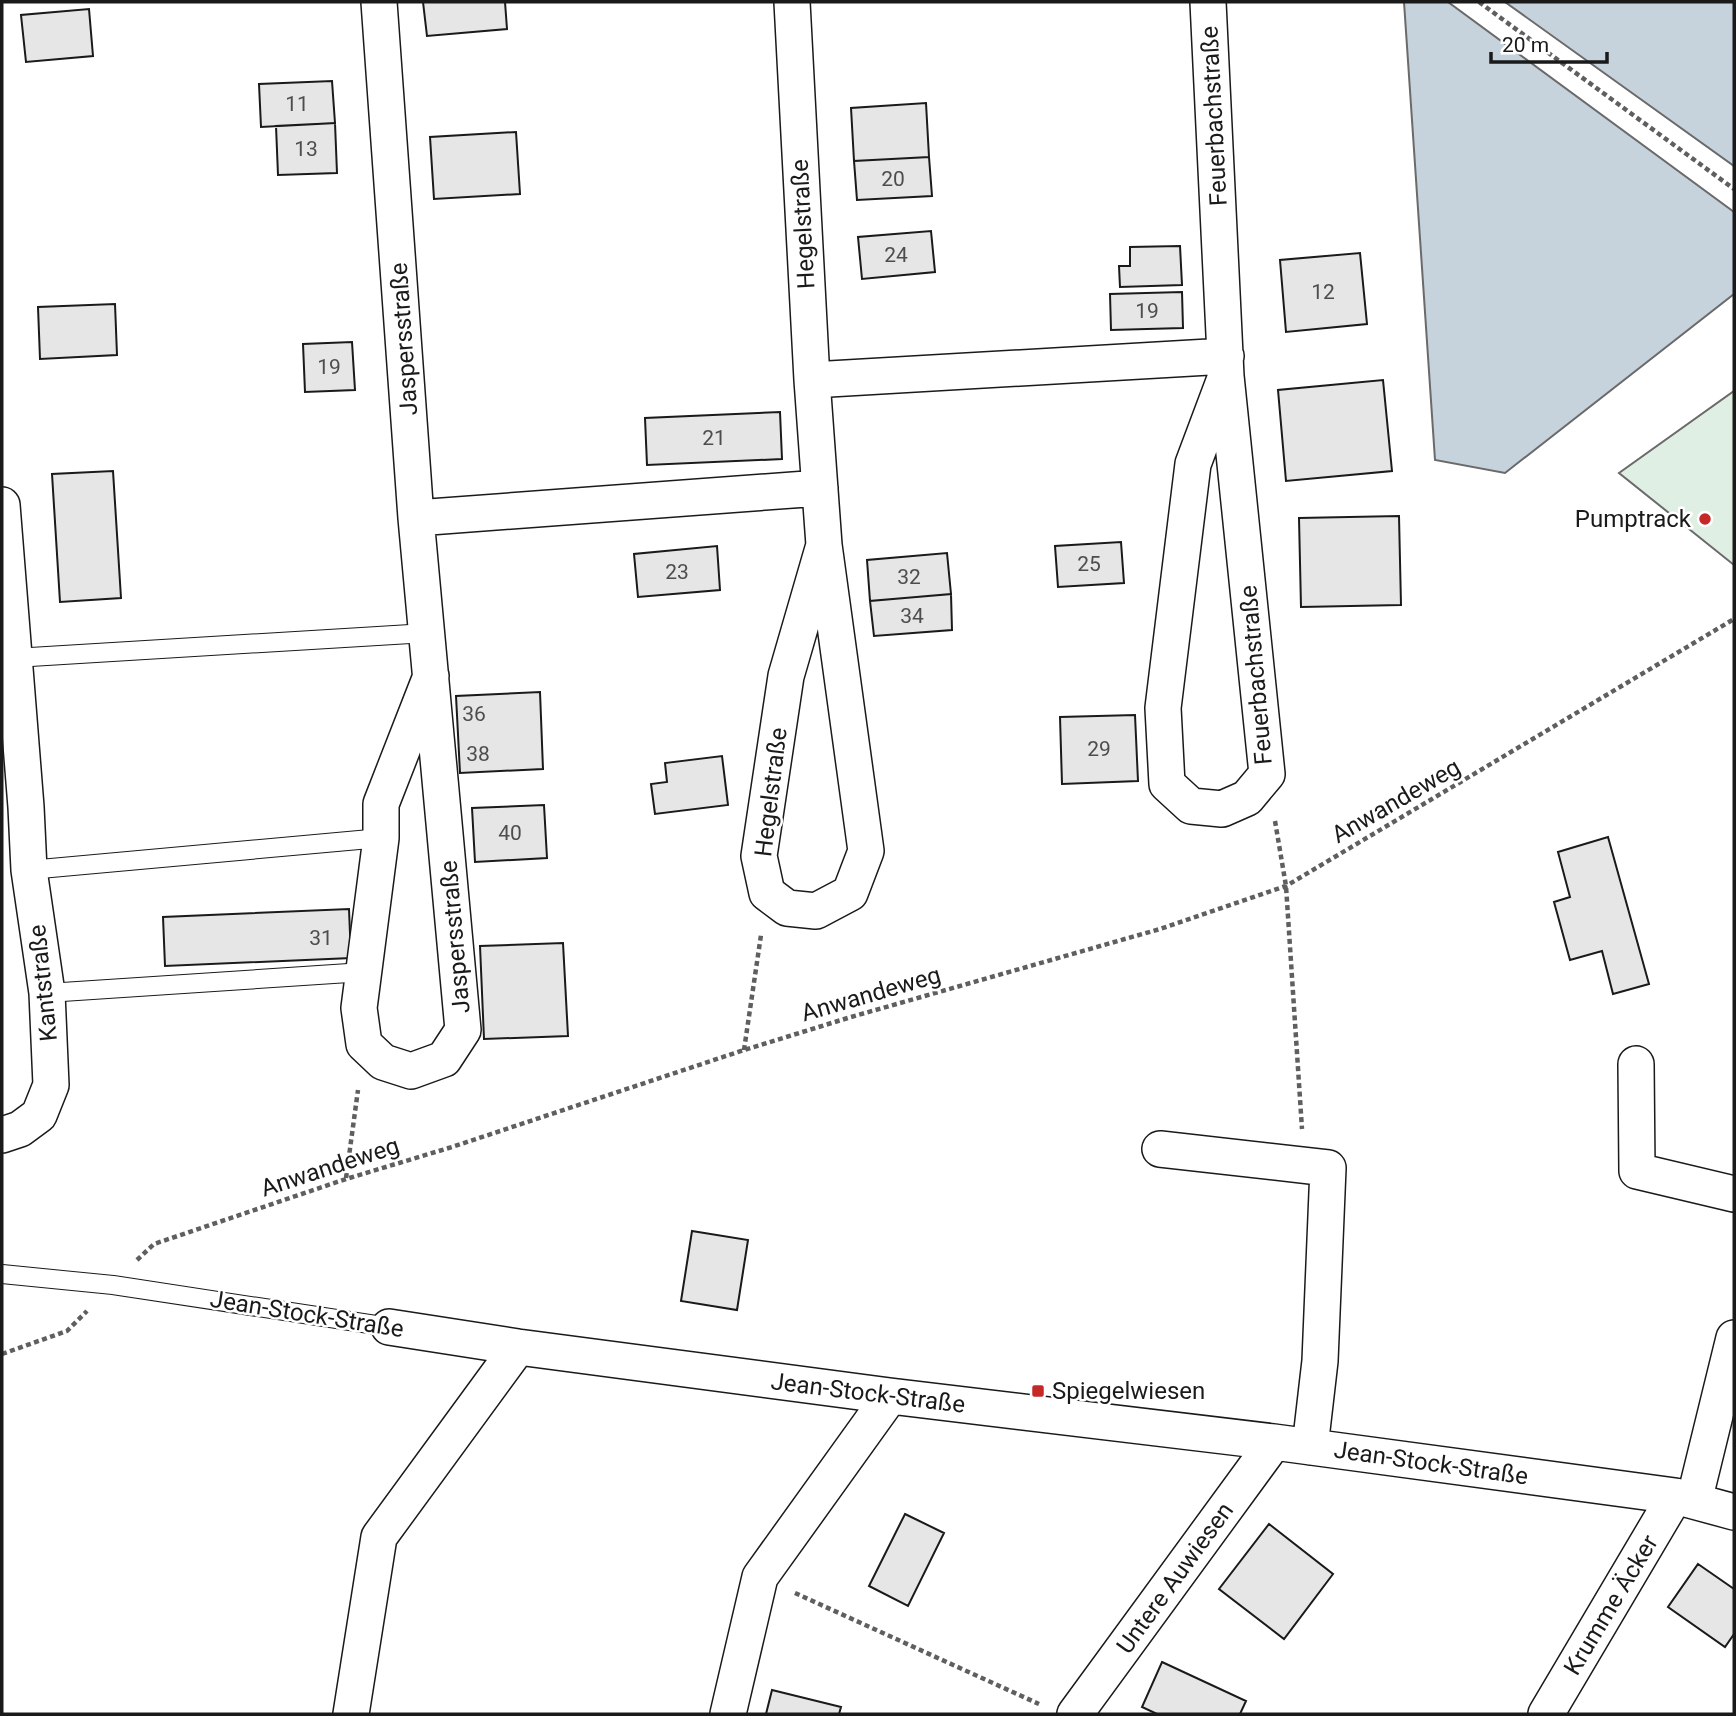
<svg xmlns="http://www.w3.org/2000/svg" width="1736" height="1716" viewBox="0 0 1736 1716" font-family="Roboto,sans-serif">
	<rect width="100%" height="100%" fill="#fff"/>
	<path fill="#e0efe3" stroke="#6a6a6a" stroke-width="2" d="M 1734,391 L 1734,565 L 1619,473 Z"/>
	<path fill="#c6d2dc" stroke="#6a6a6a" stroke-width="2" d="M 1404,2 L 1448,2 L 1734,212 L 1734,294 L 1505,473 L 1435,460 Z
		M 1505,2 L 1734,2 L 1734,166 Z"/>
	<path fill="#e6e6e6" stroke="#1a1a1a" stroke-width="2" d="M 423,2 L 505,2 L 507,29 L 427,36 Z
		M 89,9 L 93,56 L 26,62 L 21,15 Z
		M 332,81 L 335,123 L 261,127 L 259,84 Z
		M 926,103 L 929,157 L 854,161 L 851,108 Z
		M 335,123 L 337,173 L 278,175 L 276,126 Z
		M 516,132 L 520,194 L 434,199 L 430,137 Z
		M 929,157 L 932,196 L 857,200 L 854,161 Z
		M 931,231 L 935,272 L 862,279 L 858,237 Z
		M 1180,246 L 1182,285 L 1120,287 L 1119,266 L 1130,266 L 1130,247 Z
		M 1360,253 L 1367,324 L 1286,332 L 1280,260 Z
		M 1182,292 L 1183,328 L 1111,330 L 1110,294 Z
		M 115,304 L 117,355 L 40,359 L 38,307 Z
		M 352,342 L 355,390 L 305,392 L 303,344 Z
		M 1383,380 L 1392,471 L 1286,481 L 1278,390 Z
		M 780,412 L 782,459 L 647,465 L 645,418 Z
		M 113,471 L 121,598 L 60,602 L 52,474 Z
		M 1399,516 L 1401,605 L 1301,607 L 1299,518 Z
		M 1121,542 L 1124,583 L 1058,587 L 1055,546 Z
		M 717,546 L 720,590 L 638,597 L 634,554 Z
		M 947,553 L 951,594 L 870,601 L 867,560 Z
		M 951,594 L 952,630 L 874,636 L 870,601 Z
		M 540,692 L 543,769 L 460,773 L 456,696 Z
		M 1135,715 L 1138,781 L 1062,784 L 1060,717 Z
		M 722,756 L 728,805 L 655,814 L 651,784 L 667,782 L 665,763 Z
		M 544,805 L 547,858 L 475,862 L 472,808 Z
		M 1608,837 L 1649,984 L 1613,994 L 1602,951 L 1570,960 L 1554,902 L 1570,897 L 1558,852 Z
		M 349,909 L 351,958 L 165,966 L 163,917 Z
		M 563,943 L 568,1036 L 484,1039 L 480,946 Z
		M 692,1231 L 748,1240 L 737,1310 L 681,1301 Z
		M 905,1514 L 944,1533 L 908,1606 L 869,1586 Z
		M 1269,1524 L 1333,1574 L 1284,1639 L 1219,1589 Z
		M 1698,1564 L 1734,1589 L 1734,1634 L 1725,1647 L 1668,1607 Z
		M 1162,1662 L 1246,1701 L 1240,1714 L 1157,1714 L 1142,1707 Z
		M 772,1690 L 841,1707 L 839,1714 L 766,1714 Z"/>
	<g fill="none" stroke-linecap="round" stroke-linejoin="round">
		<g stroke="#1a1a1a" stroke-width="20">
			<path id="service" d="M 14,658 L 427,633
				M 29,870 L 381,838
				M 47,993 L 364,972
				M 2,1274 L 113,1285 L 389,1327"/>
		</g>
		<g stroke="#1a1a1a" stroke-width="38">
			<path id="minor" d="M 379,2 L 416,518 L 463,1030 L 444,1059 L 411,1071 L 383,1062 L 364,1044 L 359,1008 L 381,838 L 381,804 L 431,676
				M 792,2 L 812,380 L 824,545 L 866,851 L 850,893 L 816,911 L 787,908 L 767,893 L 759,856 L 786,676 L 824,545
				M 1208,2 L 1226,376 L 1267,774 L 1247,798 L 1222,809 L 1191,806 L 1167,784 L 1163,708 L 1193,464 L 1226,376
				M 812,380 L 1226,356
				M 2,505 L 26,807 L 29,870 L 47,993 L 51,1085 L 39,1115 L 20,1129 L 2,1135
				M 416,518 L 820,488
				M 1636,1064 L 1637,1171 L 1734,1194
				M 1160,1149 L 1328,1168 L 1320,1361 L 1310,1447
				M 389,1327 L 518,1347 L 890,1396 L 1274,1442 L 1675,1496 L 1734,1512
				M 1694,1501 L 1734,1338
				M 351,1714 L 379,1537 L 518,1347
				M 728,1714 L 760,1577 L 890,1396
				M 1075,1714 L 1274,1442
				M 1546,1714 L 1675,1496"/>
		</g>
		<path stroke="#5f5f5f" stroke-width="4.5" stroke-dasharray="5 3.5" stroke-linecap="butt" d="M 1479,2 L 1734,189
			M 1275,821 L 1286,886 L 1302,1129
			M 744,1050 L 761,935
			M 346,1178 L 358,1090
			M 137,1260 L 154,1244 L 346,1179 L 452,1147 L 744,1050 L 851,1017 L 1160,929 L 1286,886 L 1734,619
			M 2,1354 L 67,1331 L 87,1311
			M 795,1593 L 1039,1704"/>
		<use href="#service" stroke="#fff" stroke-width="18"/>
		<use href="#minor" stroke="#fff" stroke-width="35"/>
	</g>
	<g fill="#c62828" stroke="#fff" stroke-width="2.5">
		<circle cx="1705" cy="519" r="7"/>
		<rect x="1031" y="1384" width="14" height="14" rx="3.5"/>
	</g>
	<g text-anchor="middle" stroke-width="5" stroke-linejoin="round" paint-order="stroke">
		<g font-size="21" fill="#4d4d4d">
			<text x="297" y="111">11</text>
			<text x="306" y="156">13</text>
			<text x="893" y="186">20</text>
			<text x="896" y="262">24</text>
			<text x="1323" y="299">12</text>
			<text x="1147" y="318">19</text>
			<text x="329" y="374">19</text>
			<text x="714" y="445">21</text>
			<text x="1089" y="571">25</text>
			<text x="677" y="579">23</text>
			<text x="909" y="584">32</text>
			<text x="912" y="623">34</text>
			<text x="474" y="721">36</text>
			<text x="1099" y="756">29</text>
			<text x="478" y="761">38</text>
			<text x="510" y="840">40</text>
			<text x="321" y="945">31</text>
		</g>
		<g font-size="24" fill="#1a1a1a" stroke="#fff">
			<text transform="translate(1214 116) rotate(-93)" y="8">Feuerbachstraße</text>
			<text transform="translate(803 224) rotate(-93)" y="8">Hegelstraße</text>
			<text transform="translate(404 339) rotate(-94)" y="8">Jaspersstraße</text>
			<text transform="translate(1256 675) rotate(-95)" y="8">Feuerbachstraße</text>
			<text transform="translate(771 792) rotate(-83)" y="8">Hegelstraße</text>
			<text transform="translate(1396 801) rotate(-30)" y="8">Anwandeweg</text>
			<text transform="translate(455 937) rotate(-95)" y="8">Jaspersstraße</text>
			<text transform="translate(43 983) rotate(-96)" y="8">Kantstraße</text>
			<text transform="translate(871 994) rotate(-16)" y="8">Anwandeweg</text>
			<text transform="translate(330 1167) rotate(-18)" y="8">Anwandeweg</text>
			<text transform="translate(307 1314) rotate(9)" y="8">Jean-Stock-Straße</text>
			<text transform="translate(868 1393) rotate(7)" y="8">Jean-Stock-Straße</text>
			<text transform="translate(1431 1463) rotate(8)" y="8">Jean-Stock-Straße</text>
			<text transform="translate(1175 1578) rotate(-54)" y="8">Untere Auwiesen</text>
			<text transform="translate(1611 1605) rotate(-59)" y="8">Krumme Äcker</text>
		</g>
		<g font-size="24" fill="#1a1a1a" stroke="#fff" text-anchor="end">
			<text x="1691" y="527">Pumptrack</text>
			<text x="1052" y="1399" text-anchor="start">Spiegelwiesen</text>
		</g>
	</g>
	<rect width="1736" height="1716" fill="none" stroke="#1a1a1a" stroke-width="7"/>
	<path d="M1491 52v10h116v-10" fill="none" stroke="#1a1a1a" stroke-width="3.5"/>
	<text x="1502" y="52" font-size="21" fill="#1a1a1a" stroke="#ffffff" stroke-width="5" paint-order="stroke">20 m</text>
</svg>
